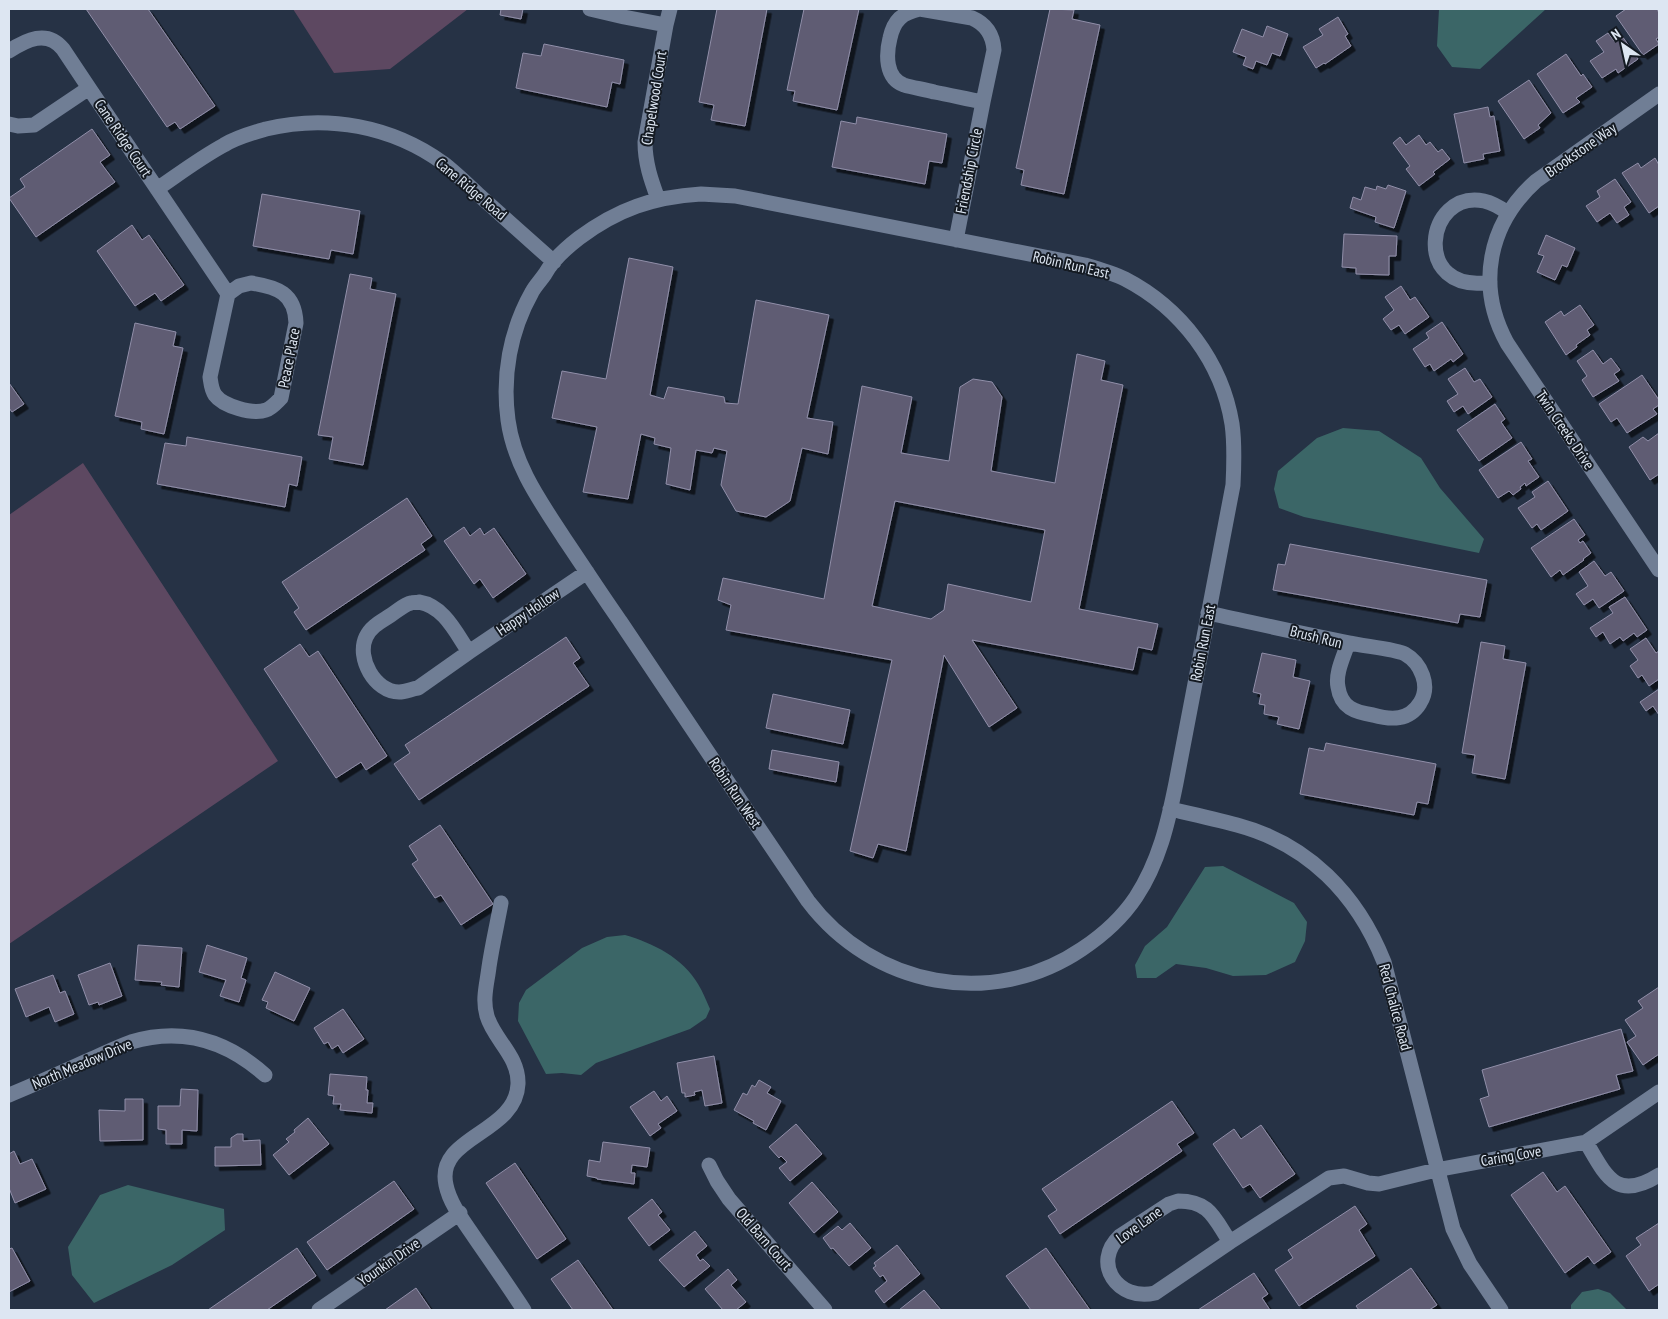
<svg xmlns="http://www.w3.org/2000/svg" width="1668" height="1319" viewBox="0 0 1668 1319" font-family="'PT Sans Narrow',sans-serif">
	<defs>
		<filter id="shadow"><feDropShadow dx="4.5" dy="4.5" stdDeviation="0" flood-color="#0009"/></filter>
	</defs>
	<rect width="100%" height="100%" fill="#263245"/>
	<path fill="#5d4861" d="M 293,9 L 468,9 L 390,69 L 334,73 Z
		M 83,463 L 278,761 L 9,944 L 9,515 Z"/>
	<path fill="#3b6667" d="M 1439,9 L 1546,9 L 1480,69 L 1452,67 L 1437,46 Z
		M 1343,428 L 1379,431 L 1421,458 L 1440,488 L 1484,539 L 1479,553 L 1304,517 L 1279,508 L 1274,489 L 1278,471 L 1317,438 Z
		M 1223,866 L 1294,903 L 1307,922 L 1305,941 L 1295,962 L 1266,975 L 1233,976 L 1206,968 L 1176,964 L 1156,978 L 1137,978 L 1135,965 L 1145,946 L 1167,927 L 1205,867 Z
		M 625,935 C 653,943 683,958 698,984 C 703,992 706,1000 710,1009 L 706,1018 L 690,1029 L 596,1063 L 581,1075 L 562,1073 L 546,1074 L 518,1021 L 519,1003 L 526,990 L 582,948 L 607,937 Z
		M 128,1185 L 224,1209 L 225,1230 L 172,1265 L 94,1303 L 72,1275 L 68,1247 L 100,1195 Z
		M 1598,1289 L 1610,1293 L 1627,1310 L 1571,1310 L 1571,1305 L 1582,1292 Z"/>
	<path fill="#5e5b73" stroke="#918fa9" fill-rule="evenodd" filter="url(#shadow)" d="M 86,9 L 148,9 L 215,106 L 180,129 L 175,122 L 167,127 Z
		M 501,9 L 523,9 L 521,19 L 500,15 Z
		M 717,9 L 767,9 L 745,126 L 711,120 L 714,105 L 699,102 Z
		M 804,9 L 859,9 L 837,110 L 793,101 L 795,91 L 787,90 Z
		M 1050,9 L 1074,10 L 1072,19 L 1100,25 L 1064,194 L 1021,185 L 1024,170 L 1016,168 Z
		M 1626,9 L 1657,9 L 1659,13 L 1659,37 L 1656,39 L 1659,44 L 1643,55 L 1616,16 Z
		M 1338,17 L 1348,34 L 1345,36 L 1351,46 L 1325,64 L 1324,63 L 1316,68 L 1303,47 L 1323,35 L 1319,29 Z
		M 1267,26 L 1288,34 L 1280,56 L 1272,53 L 1267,65 L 1256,61 L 1253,69 L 1243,65 L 1246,57 L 1233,52 L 1242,29 L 1263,37 Z
		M 1608,33 L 1614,41 L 1622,36 L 1638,59 L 1618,73 L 1616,69 L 1602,78 L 1590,61 L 1604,52 L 1596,41 Z
		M 544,44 L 624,60 L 620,84 L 612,82 L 607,107 L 516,88 L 523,53 L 541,56 Z
		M 1566,54 L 1581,76 L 1583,74 L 1592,87 L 1576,98 L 1580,102 L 1563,113 L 1537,74 Z
		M 1529,80 L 1551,113 L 1538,125 L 1540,128 L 1524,139 L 1498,101 Z
		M 1488,107 L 1490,117 L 1494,116 L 1500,151 L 1483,154 L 1484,159 L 1464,163 L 1454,114 Z
		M 857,117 L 947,134 L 942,163 L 929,161 L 925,184 L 832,167 L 841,121 L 856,124 Z
		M 92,129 L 110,155 L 100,162 L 115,182 L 36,237 L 9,198 L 25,187 L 20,179 Z
		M 1419,135 L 1426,145 L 1430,142 L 1438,152 L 1442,149 L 1450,159 L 1433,172 L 1435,174 L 1419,186 L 1406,169 L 1410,166 L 1393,143 L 1400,137 L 1406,145 Z
		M 1655,158 L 1659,165 L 1659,206 L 1649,213 L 1622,173 L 1638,163 L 1641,168 Z
		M 1615,179 L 1631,202 L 1624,207 L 1629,215 L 1617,223 L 1610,213 L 1597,222 L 1586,206 L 1600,197 L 1597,191 Z
		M 1388,185 L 1406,191 L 1394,228 L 1375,222 L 1376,217 L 1350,208 L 1353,197 L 1361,200 L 1365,187 L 1376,190 L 1377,186 L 1386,189 Z
		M 262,194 L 360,211 L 353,254 L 331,250 L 329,259 L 253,246 Z
		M 132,225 L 142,240 L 149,235 L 184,285 L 161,301 L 155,293 L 135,306 L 97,251 Z
		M 1344,234 L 1397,236 L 1396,256 L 1389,256 L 1389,275 L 1356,274 L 1356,268 L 1342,267 Z
		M 1546,235 L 1575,248 L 1567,267 L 1562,265 L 1555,280 L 1537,272 L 1544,256 L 1538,254 Z
		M 629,258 L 673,267 L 650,395 L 664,399 L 668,387 L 724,397 L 725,403 L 738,404 L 756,300 L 829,315 L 807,418 L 833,422 L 828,454 L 802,448 L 790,501 L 766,517 L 736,511 L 721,485 L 727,451 L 714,448 L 712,453 L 696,450 L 690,490 L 666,484 L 671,448 L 654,444 L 655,438 L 641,434 L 628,499 L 583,492 L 597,427 L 552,418 L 562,371 L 606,379 Z
		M 350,274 L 372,278 L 370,289 L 396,294 L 363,465 L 329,459 L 333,437 L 318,435 Z
		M 1401,286 L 1410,300 L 1415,297 L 1429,317 L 1405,334 L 1399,325 L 1391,330 L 1383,319 L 1394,310 L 1385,297 Z
		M 1580,305 L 1594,325 L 1587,330 L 1590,335 L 1576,345 L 1577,347 L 1566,355 L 1545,322 L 1561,311 L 1564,316 Z
		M 1442,322 L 1463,354 L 1453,362 L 1451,359 L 1434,371 L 1430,364 L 1425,367 L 1413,349 L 1429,338 L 1426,333 Z
		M 135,323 L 176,332 L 173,346 L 183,348 L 164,434 L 141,429 L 142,422 L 115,416 Z
		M 1593,350 L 1603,364 L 1611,358 L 1620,370 L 1614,374 L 1619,381 L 1593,397 L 1582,380 L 1587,376 L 1577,361 Z
		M 1077,354 L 1105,361 L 1101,380 L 1123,385 L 1079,609 L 1158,624 L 1152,650 L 1138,647 L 1133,670 L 972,640 L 1017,708 L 989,727 L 944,655 L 906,851 L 878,844 L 873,858 L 850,851 L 892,660 L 726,630 L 731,605 L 718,600 L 723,578 L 824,599 L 862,386 L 912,397 L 901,453 L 949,461 L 960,387 L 973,379 L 992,382 L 1002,397 L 991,471 L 1055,483 ZM 895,501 L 1045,530 L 1031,602 L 948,584 L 944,610 L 931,619 L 872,606 Z
		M 1465,368 L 1474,382 L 1480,379 L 1492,397 L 1468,414 L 1463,406 L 1454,412 L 1447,401 L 1458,394 L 1448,379 Z
		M 1642,375 L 1659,400 L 1659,405 L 1653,409 L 1657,414 L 1627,433 L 1617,418 L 1611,422 L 1599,404 Z
		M 9,383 L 24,404 L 12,412 L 9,408 Z
		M 1495,404 L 1505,419 L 1501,422 L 1512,438 L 1479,461 L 1457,430 Z
		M 1659,433 L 1659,474 L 1650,480 L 1629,447 L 1643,437 L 1648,441 Z
		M 187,437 L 302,457 L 297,486 L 289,484 L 285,507 L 157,484 L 165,443 L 186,446 Z
		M 1521,442 L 1532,459 L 1528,461 L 1539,477 L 1526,486 L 1525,483 L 1520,487 L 1521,489 L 1513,495 L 1509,491 L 1498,498 L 1479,470 Z
		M 1548,481 L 1568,511 L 1541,530 L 1537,524 L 1532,528 L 1518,508 L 1535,497 L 1532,492 Z
		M 407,498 L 432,536 L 421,544 L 425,550 L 306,630 L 294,612 L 299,608 L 282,582 Z
		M 1574,519 L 1585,535 L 1578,540 L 1580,543 L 1583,541 L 1591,553 L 1583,559 L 1584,560 L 1563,575 L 1560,570 L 1551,577 L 1531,548 Z
		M 464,527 L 470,536 L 480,528 L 484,535 L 494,528 L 526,574 L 493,598 L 480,579 L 474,584 L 444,541 Z
		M 1290,544 L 1487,580 L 1480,617 L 1460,614 L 1458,623 L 1273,590 L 1278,564 L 1285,565 Z
		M 1594,561 L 1605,576 L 1611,572 L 1624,591 L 1599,608 L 1593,599 L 1584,605 L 1576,594 L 1588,586 L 1579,572 Z
		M 1625,597 L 1647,630 L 1637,637 L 1634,633 L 1623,641 L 1620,637 L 1610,644 L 1603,632 L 1596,637 L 1590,628 L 1613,613 L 1609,607 Z
		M 566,637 L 580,658 L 573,663 L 589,686 L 419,800 L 394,764 L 410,753 L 405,745 Z
		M 1646,638 L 1656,653 L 1659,651 L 1659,679 L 1649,686 L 1642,675 L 1638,678 L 1630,666 L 1638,660 L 1630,649 Z
		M 1481,642 L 1505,646 L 1503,659 L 1526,663 L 1505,779 L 1472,773 L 1475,755 L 1462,753 Z
		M 300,644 L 309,657 L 318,651 L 387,756 L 366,770 L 361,762 L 336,778 L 264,669 Z
		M 1262,653 L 1296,660 L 1293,677 L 1310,681 L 1299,729 L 1277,724 L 1279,717 L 1264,714 L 1265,705 L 1259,704 L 1261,694 L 1253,692 Z
		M 1659,689 L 1659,715 L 1653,706 L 1646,711 L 1640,702 Z
		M 773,694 L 850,710 L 843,744 L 766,728 Z
		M 1326,743 L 1436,764 L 1428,804 L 1417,802 L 1414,815 L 1300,794 L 1309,748 L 1324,751 Z
		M 772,750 L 839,762 L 836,782 L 769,769 Z
		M 440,825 L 493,904 L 461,925 L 441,895 L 435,898 L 412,864 L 418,860 L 409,846 Z
		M 138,945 L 182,948 L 179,987 L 161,985 L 162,982 L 135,980 Z
		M 207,945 L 247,958 L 241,978 L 246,980 L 239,1002 L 220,996 L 226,980 L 199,972 Z
		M 110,963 L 122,996 L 99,1005 L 98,1002 L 89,1005 L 78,975 Z
		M 275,972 L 310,988 L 294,1021 L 266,1008 L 268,1002 L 262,1000 Z
		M 53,975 L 60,993 L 65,991 L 74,1014 L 55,1022 L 49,1007 L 26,1017 L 15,989 Z
		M 1659,987 L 1659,1054 L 1643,1065 L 1627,1042 L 1636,1036 L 1625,1020 L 1643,1008 L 1638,1001 Z
		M 343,1009 L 364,1039 L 343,1053 L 338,1045 L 332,1049 L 328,1042 L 324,1044 L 314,1028 Z
		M 1621,1029 L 1633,1071 L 1616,1075 L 1620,1089 L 1489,1127 L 1480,1099 L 1489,1096 L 1482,1070 Z
		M 714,1056 L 722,1103 L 705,1106 L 702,1090 L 694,1092 L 695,1095 L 685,1097 L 685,1093 L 682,1093 L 677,1063 Z
		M 330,1074 L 367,1077 L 366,1090 L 368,1090 L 367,1103 L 373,1103 L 372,1113 L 340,1110 L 341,1104 L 333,1104 L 334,1096 L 328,1095 Z
		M 759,1080 L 771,1087 L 767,1093 L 781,1101 L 766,1130 L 753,1123 L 754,1121 L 734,1110 L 743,1093 L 747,1095 L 752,1085 L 755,1087 Z
		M 181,1089 L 198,1090 L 197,1131 L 182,1130 L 182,1144 L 166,1144 L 166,1130 L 158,1129 L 158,1106 L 180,1106 Z
		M 654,1091 L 661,1101 L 667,1096 L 677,1111 L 658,1124 L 661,1128 L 650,1136 L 630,1107 Z
		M 125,1099 L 143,1099 L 143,1140 L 100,1141 L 99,1110 L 125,1111 Z
		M 1172,1101 L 1194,1133 L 1177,1144 L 1182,1151 L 1060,1234 L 1048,1216 L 1057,1210 L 1042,1189 Z
		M 308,1118 L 329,1144 L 289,1175 L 273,1155 L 289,1142 L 286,1139 L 295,1132 L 294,1130 Z
		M 796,1124 L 822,1154 L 790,1181 L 779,1168 L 787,1162 L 781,1156 L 779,1158 L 769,1147 Z
		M 1261,1125 L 1295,1174 L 1260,1198 L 1250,1184 L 1243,1188 L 1213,1144 L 1234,1129 L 1241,1139 Z
		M 237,1134 L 243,1134 L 243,1141 L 260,1140 L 261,1165 L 215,1166 L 215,1147 L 231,1147 L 231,1138 Z
		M 603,1142 L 650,1148 L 647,1167 L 632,1165 L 631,1173 L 635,1173 L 634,1184 L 597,1179 L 597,1178 L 587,1176 L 589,1160 L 600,1162 Z
		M 14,1151 L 20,1164 L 32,1159 L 46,1189 L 15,1203 L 9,1188 L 9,1154 Z
		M 515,1163 L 566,1239 L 537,1259 L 486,1183 Z
		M 1543,1172 L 1557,1192 L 1565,1186 L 1611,1252 L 1594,1264 L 1588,1256 L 1565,1273 L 1511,1195 Z
		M 394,1181 L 414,1209 L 327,1270 L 307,1242 Z
		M 812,1182 L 838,1212 L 814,1233 L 789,1203 Z
		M 652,1199 L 662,1212 L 658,1215 L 670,1230 L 649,1246 L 628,1218 Z
		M 1355,1206 L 1367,1224 L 1359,1230 L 1375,1256 L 1299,1306 L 1275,1270 L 1293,1258 L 1288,1250 Z
		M 850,1223 L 871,1248 L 849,1266 L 833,1248 L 831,1249 L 823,1238 L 838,1226 L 842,1230 Z
		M 1659,1223 L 1659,1284 L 1649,1291 L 1626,1256 L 1641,1245 L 1636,1238 Z
		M 695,1231 L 707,1246 L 696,1255 L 700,1261 L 703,1259 L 710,1266 L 684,1287 L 659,1260 Z
		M 897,1245 L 920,1274 L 884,1303 L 875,1291 L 887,1281 L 883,1275 L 880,1277 L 873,1268 L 876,1266 L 874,1263 Z
		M 12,1248 L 30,1281 L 9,1292 L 9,1249 Z
		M 297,1248 L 316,1276 L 267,1310 L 208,1310 Z
		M 1046,1248 L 1090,1310 L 1031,1310 L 1006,1276 Z
		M 578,1260 L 613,1310 L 573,1310 L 551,1279 Z
		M 1411,1268 L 1437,1305 L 1429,1310 L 1359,1310 L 1356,1306 Z
		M 728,1269 L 737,1280 L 731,1285 L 746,1302 L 736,1310 L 723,1310 L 705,1289 Z
		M 1254,1273 L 1268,1294 L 1262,1298 L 1270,1310 L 1198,1310 Z
		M 416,1288 L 431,1310 L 385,1310 Z
		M 924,1290 L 941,1310 L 899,1310 Z"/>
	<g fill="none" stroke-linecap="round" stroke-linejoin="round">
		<path stroke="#707e95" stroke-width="15" d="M 590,9 L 624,17 L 666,25 L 670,9
			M 920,9 L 972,18 C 986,24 993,35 994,50 L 983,102 C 967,99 950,95 934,92 C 924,89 913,88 904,85 C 885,78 886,54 890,38 C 894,20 902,13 920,9 Z
			M 9,51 C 26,40 47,29 63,49 L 89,88 L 34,125 L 18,126 L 9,124
			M 89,88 L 228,294
			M 1659,94 L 1536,181 C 1488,224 1476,286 1507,343 L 1659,570
			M 157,189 C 179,174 200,158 224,145 C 237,137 252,133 266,129 C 327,114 392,126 443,163 C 456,173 468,185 480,196 C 505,218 529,240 554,262
			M 701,194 L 735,196 L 1085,265 C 1099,269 1113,273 1125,279 C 1181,308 1222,362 1232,424 C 1235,445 1234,465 1233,485 L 1176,783 C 1168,823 1159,862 1136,897 C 1122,918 1103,935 1082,949 C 992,1010 873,987 808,901 C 745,808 683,715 620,621 C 601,594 583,566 564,538 C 540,501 514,465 508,420 C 502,376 510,331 532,292 C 535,286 541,280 545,274 C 553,259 566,248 579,238 C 618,209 653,197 701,194 Z
			M 658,199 C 651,180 645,163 645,142 L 666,25
			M 956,240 L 983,102
			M 1490,282 C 1411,295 1425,189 1484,201 C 1493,203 1501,208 1508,213
			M 251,283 C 277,287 295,293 296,323 L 281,398 C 276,403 272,408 266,410 C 253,415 223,406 215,395 C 211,389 211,383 210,377 L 228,294 L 239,286 Z
			M 419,602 C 444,606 456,633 469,652 L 418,688 C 411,689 406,692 399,692 C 375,692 356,658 366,637 C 371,626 382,621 391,615 C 397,611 405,604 411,603 C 414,602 417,603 419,602 Z
			M 1208,613 C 1255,623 1302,634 1350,643 C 1362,646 1396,649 1405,654 C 1421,663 1431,686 1420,703 C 1409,721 1391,720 1373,715 C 1355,712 1341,708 1338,687 C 1335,673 1344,656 1348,643
			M 469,652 L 587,572
			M 1170,809 C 1192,814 1215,819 1237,825 C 1308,844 1357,894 1384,962 L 1453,1229 L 1470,1264 L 1501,1310
			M 501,903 C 497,925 492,946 489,967 C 487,984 482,999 487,1016 C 494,1040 519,1056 518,1084 C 516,1134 435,1136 446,1185 C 450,1205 466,1224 477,1241 C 493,1264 509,1287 524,1310
			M 1659,1092 L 1586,1142 C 1606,1176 1616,1202 1659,1175
			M 9,1095 C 36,1084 62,1072 89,1060 C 103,1054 117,1047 131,1042 C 182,1027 226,1040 265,1075
			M 709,1165 L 717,1181 L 729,1199 L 825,1310
			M 1178,1201 C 1210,1201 1214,1218 1230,1242 L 1155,1293 C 1118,1302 1091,1263 1120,1236 L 1169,1204 Z
			M 1230,1242 L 1329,1178 L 1344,1176 L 1368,1183 L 1379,1184 L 1436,1170 L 1586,1142
			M 319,1310 L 460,1213"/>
	</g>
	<g text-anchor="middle" stroke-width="4" stroke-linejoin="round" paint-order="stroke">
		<g font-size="15" fill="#dde6f2" stroke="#141a22">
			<text transform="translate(654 98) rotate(-81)" y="5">Chapelwood Court</text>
			<text transform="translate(123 138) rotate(56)" y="5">Cane Ridge Court</text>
			<text transform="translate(1581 150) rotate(-35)" y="5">Brookstone Way</text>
			<text transform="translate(969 171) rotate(-79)" y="5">Friendship Circle</text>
			<text transform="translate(471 189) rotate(40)" y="5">Cane Ridge Road</text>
			<text transform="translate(1071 265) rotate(13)" y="5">Robin Run East</text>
			<text transform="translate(289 358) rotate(-79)" y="5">Peace Place</text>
			<text transform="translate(1565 430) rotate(56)" y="5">Twin Creeks Drive</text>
			<text transform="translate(528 612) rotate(-34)" y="5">Happy Hollow</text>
			<text transform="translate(1316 637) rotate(14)" y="5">Brush Run</text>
			<text transform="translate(1203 643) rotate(-79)" y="5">Robin Run East</text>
			<text transform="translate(735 793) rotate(56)" y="5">Robin Run West</text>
			<text transform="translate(1395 1007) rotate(75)" y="5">Red Chalice Road</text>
			<text transform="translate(82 1064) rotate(-23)" y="5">North Meadow Drive</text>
			<text transform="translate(1511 1156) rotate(-10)" y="5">Caring Cove</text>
			<text transform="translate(1139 1225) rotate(-36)" y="5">Love Lane</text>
			<text transform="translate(764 1239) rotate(49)" y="5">Old Barn Court</text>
			<text transform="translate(389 1262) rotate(-35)" y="5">Younkin Drive</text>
		</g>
	</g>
	<rect width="1668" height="1319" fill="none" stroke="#dde6f2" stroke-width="20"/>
	<g transform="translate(1623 45) rotate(326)" stroke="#141a22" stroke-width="4" paint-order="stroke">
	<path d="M0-4L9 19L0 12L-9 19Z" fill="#dde6f2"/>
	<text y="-8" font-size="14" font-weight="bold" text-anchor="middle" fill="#dde6f2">N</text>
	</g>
</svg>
